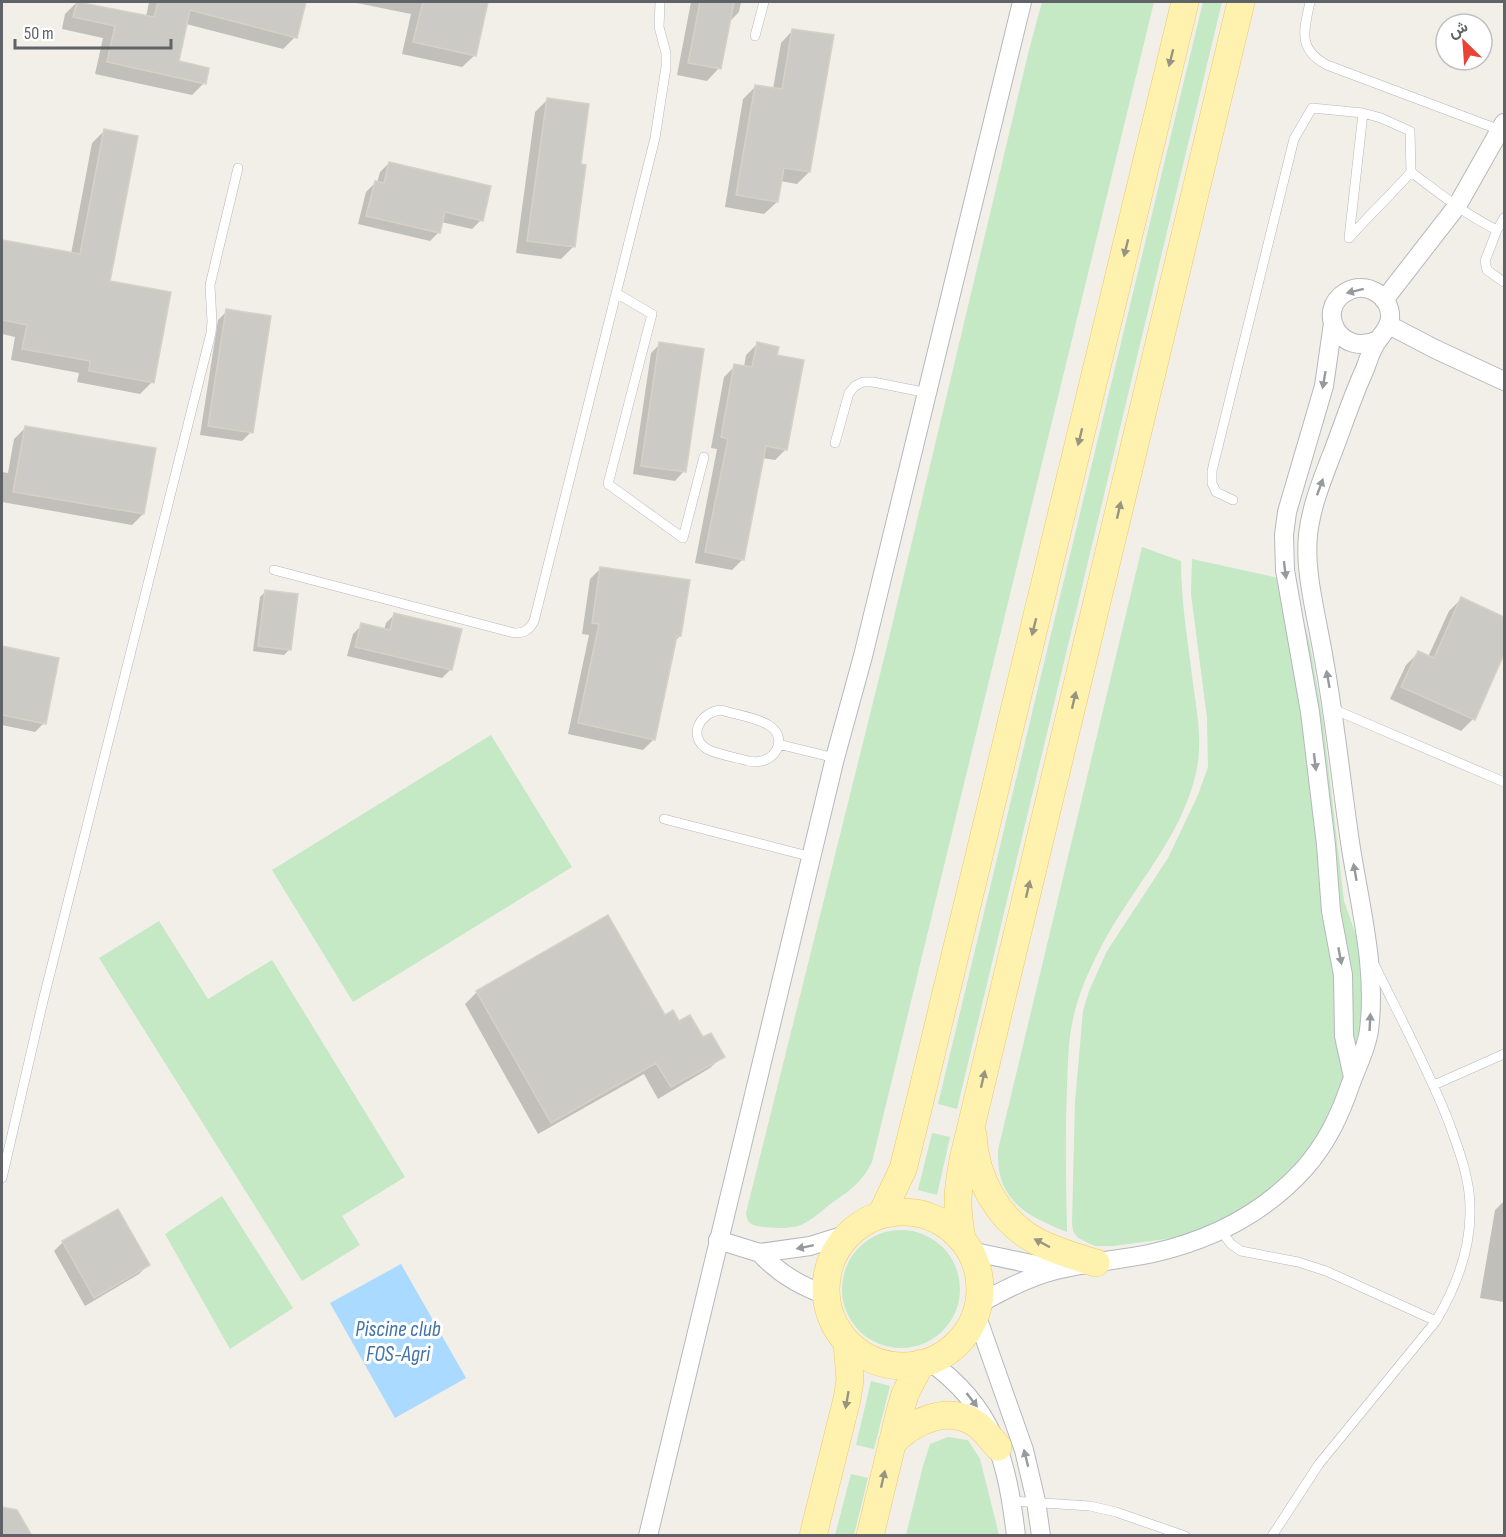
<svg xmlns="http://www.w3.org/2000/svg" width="1506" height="1537" viewBox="0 0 1506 1537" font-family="'Sofia Sans Condensed',Vazirmatn,sans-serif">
	<rect width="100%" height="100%" fill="#f1efe8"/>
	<path fill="#c5e8c5" d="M 1042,2 L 1154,2 L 872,1162 C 861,1183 852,1189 833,1202 C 806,1223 803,1231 765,1227 C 754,1226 747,1225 746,1213 L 890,634 L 1029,50 Z
		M 1203,2 L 1222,2 L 957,1109 L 938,1104 Z
		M 1142,547 L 1181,561 C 1181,602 1188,643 1193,683 C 1197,714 1203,742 1196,773 C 1181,839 1131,889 1101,947 C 1089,970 1078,995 1073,1019 C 1068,1041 1068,1065 1067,1087 C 1065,1135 1066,1184 1067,1232 C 1026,1215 996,1201 998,1150 Z
		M 1192,559 L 1292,581 L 1310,644 L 1323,720 L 1344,901 L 1356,935 L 1363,962 L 1362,1026 L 1331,1127 L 1270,1196 L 1188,1236 L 1113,1246 L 1095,1246 L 1078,1238 L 1073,1231 L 1072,1223 L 1075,1102 L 1083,1011 L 1089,991 L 1107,951 L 1168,858 L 1198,795 L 1208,767 L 1207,718 L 1191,594 Z
		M 491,735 L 572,867 L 353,1002 L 272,870 Z
		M 159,921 L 208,999 L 272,960 L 405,1177 L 342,1216 L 360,1245 L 302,1281 L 99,958 Z
		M 932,1133 L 950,1137 L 937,1195 L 918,1190 Z
		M 222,1196 L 293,1308 L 230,1349 L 165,1234 Z
		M842 1289a59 59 0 1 1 118 0a59 59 0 1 1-118 0Z
		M 871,1381 L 890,1386 L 874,1449 L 856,1445 Z
		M 948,1437 L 968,1440 L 980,1459 L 999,1535 L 906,1535 L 923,1466 L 930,1444 Z
		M 851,1474 L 868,1478 L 854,1535 L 835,1535 Z"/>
	<path fill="#aadaff" d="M 401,1264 L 466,1378 L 395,1418 L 330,1303 Z"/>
	<path fill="#0003" d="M 77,2 L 146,17 L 149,2 L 304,2 L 295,37 L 283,49 L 186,24 L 177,62 L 204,83 L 192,95 L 95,74 L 103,38 L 62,29 L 65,14 Z
		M 352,2 L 487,2 L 475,55 L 462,67 L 402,54 L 411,14 Z
		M 691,2 L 741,2 L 739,12 L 728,23 L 719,68 L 707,81 L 677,75 Z
		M 793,30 L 809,172 L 797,184 L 780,181 L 777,202 L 764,214 L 725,207 L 743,99 L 756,86 L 773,89 L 781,43 Z
		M 547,100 L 579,166 L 573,247 L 561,259 L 516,253 L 535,112 Z
		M 104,131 L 108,282 L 152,382 L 140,394 L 77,382 L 79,373 L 11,360 L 15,337 L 2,334 L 2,241 L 71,254 L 92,143 Z
		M 389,163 L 481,220 L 472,229 L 441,222 L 439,232 L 430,241 L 358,224 L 366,192 L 375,183 L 377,183 L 380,172 Z
		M 227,311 L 251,432 L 242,441 L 200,435 L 218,320 Z
		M 660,344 L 684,471 L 675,481 L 633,474 L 651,353 Z
		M 757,344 L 775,356 L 786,449 L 775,460 L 762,458 L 743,559 L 732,570 L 695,563 L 717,449 L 711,448 L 724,377 L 735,366 L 744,367 L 746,355 Z
		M 25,428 L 143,514 L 132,525 L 2,502 L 2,472 L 8,473 L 14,439 Z
		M 601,568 L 680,636 L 675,641 L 654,739 L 643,750 L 568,734 L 589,635 L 582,634 L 590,579 Z
		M 266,591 L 290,649 L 284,655 L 253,651 L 260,597 Z
		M 1461,599 L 1504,618 L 1504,650 L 1473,719 L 1461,731 L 1390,699 L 1406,665 L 1418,653 L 1428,657 L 1449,611 Z
		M 395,614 L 451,669 L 442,678 L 347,656 L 353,634 L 362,625 L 384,630 L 386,623 Z
		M 2,648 L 58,659 L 44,723 L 35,732 L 2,725 Z
		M 477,992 L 664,1017 L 679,1023 L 723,1056 L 710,1068 L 658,1099 L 644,1074 L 538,1134 L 465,1004 Z
		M 1504,1201 L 1504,1302 L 1480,1298 L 1495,1210 Z
		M 117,1211 L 148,1265 L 139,1274 L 85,1306 L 54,1251 L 63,1242 Z"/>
	<path fill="#cccac5" stroke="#d6d1c6" stroke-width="1.5" d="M 77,2 L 154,17 L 158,2 L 306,2 L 297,38 L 190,10 L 179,61 L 209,68 L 206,84 L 107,62 L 115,26 L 73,17 Z
		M 423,2 L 488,2 L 476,56 L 413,42 Z
		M 700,2 L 734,2 L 721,69 L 688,63 Z
		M 792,29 L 834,35 L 810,172 L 784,168 L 778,202 L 736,195 L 755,85 L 782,89 Z
		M 547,98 L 589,104 L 581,164 L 586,165 L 575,247 L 527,241 Z
		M 104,129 L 138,136 L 110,281 L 171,292 L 154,383 L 89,371 L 90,361 L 22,349 L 27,325 L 2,320 L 2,240 L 80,254 Z
		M 389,162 L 491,186 L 483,221 L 445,212 L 440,233 L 366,216 L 375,181 L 384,183 Z
		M 226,309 L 271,316 L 253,433 L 208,426 Z
		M 659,342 L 704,349 L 686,472 L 641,466 Z
		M 757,342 L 779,347 L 777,355 L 804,360 L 787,450 L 766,446 L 744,560 L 705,552 L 728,439 L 721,437 L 734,364 L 752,367 Z
		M 25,426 L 156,448 L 144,514 L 13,492 Z
		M 600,567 L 690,580 L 681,636 L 677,636 L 655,740 L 578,723 L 599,624 L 592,623 Z
		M 265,590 L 298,594 L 291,650 L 258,646 Z
		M 1461,597 L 1504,617 L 1504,654 L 1475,720 L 1401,687 L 1418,651 L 1434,658 Z
		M 394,613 L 462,629 L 452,670 L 355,647 L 361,623 L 390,630 Z
		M 2,646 L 59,658 L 46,724 L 2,715 Z
		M 608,915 L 665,1015 L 673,1010 L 679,1021 L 690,1015 L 703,1037 L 711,1033 L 725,1057 L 671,1087 L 656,1063 L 551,1123 L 476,991 Z
		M 118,1209 L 150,1265 L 94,1298 L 62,1241 Z
		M 2,1507 L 17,1510 L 32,1536 L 2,1536 Z"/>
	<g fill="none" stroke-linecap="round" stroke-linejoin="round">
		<g stroke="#b5b8bc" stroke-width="10">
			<path id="service" d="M 1310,2 C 1304,30 1297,49 1327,65 L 1500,130
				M 755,36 L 764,2
				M 1411,172 C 1439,193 1466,215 1497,230 L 1504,218
				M 1497,230 L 1485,261 L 1487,270 L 1504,282
				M 1349,238 L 1363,113
				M 616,293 L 652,314 L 608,484 L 683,538 L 704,457
				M 835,443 L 849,393 L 855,386 L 863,382 L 873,382 L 928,393
				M 1233,500 L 1216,492 L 1212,483 L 1212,471 L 1294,139 L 1312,108 L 1363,113 L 1381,118 L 1410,131 L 1411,172 C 1391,195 1369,215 1349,238
				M 274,570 L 514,633 C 525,633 529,630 534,621 L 655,138 L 666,67 L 666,53 L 659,27 L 660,2
				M 1333,709 L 1504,782
				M 721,710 C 736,715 757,717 770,726 C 790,740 773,767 748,761 C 736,757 718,755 707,749 C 687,736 700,712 721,710 Z
				M 778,744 L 835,758
				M 664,819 L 812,857
				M 1434,1085 L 1504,1054
				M 2,1178 L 43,1001 L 211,333 L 212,322 L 210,285 L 238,168
				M 1221,1231 L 1231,1244 L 1241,1251 L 1298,1262 L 1326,1271 L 1436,1321
				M 1012,1501 L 1090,1506 L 1116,1512 L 1185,1536
				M 1272,1536 L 1319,1464 L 1436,1321 C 1456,1287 1470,1252 1470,1213 C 1471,1180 1459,1150 1448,1120 C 1427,1067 1400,1017 1375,966"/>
		</g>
		<g stroke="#b5b8bc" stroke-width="20">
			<path id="minor" d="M 1384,300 L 1457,206 L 1504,123
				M 1333,323 L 1324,386 L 1287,512 L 1284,535 L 1285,570 L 1310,712 L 1326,845 L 1331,911 L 1343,975 L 1344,1036 L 1353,1077
				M 1389,325 L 1435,349 L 1504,381
				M 718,1240 L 760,1253 L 810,1246 L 848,1234
				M 970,1251 L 1055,1269
				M 760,1253 C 778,1273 800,1286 826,1295
				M 979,1304 C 1003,1290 1028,1277 1056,1270 C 1088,1262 1121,1260 1153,1253 C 1211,1240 1264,1213 1304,1169 C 1327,1143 1340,1115 1351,1083 C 1357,1066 1367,1048 1369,1030 C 1377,967 1359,903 1350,842 C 1341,781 1335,720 1324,660 C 1318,622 1304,573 1308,535 C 1311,507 1322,480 1332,454 C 1343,426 1352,397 1365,369 C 1368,360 1371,351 1376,343 C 1381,335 1388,330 1390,319 C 1392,296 1366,280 1346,292 C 1314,311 1341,358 1378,340
				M 976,1314 L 1024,1450 L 1036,1501 L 1041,1536
				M 929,1361 C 994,1407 1007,1460 1016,1536
				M 648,1536 L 835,758 L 863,656 L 1022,2"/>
		</g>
		<g stroke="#f2c960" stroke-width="28">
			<path id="primary" d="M 973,1135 C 975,1178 998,1220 1036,1241 C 1055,1251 1076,1257 1096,1263
				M826 1289a77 77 0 1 1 154 0a77 77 0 1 1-154 0Z
				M 881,1215 L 903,1169 L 918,1109 L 1185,2
				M 962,1239 C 956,1207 957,1192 963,1160 L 1241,2
				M 892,1443 C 913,1421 947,1405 975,1423 C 984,1429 991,1439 998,1447
				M 813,1536 L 847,1399 L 850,1380 L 847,1342
				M 870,1536 L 900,1411 L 905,1394 L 921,1363"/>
		</g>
		<use href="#service" stroke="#fff" stroke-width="9"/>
		<use href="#minor" stroke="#fff" stroke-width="18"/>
		<use href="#primary" stroke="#fff2af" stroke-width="27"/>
	</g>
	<defs><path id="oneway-solid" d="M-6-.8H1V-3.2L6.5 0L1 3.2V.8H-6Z" transform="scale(1.5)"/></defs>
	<g fill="#979581">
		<use href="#oneway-solid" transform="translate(1171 58) rotate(104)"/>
		<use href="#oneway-solid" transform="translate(1126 248) rotate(104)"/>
		<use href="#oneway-solid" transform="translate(1080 437) rotate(104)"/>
		<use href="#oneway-solid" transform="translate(1119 510) rotate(-77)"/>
		<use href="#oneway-solid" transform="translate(1034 627) rotate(104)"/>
		<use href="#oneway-solid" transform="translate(1074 700) rotate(-77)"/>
		<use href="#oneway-solid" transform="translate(1028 889) rotate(-77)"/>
		<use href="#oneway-solid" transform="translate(983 1079) rotate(-77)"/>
		<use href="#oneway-solid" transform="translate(1042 1243) rotate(-152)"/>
		<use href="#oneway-solid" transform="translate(847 1400) rotate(100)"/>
		<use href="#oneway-solid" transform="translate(883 1479) rotate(-77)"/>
	</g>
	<g fill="#979a9d">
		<use href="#oneway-solid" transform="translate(1355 291) rotate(166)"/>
		<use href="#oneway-solid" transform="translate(1324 380) rotate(100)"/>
		<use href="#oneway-solid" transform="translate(1320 487) rotate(-70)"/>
		<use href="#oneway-solid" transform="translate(1285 570) rotate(83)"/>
		<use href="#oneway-solid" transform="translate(1328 679) rotate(-100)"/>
		<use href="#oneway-solid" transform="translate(1315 762) rotate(83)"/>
		<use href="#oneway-solid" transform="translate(1355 872) rotate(-100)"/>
		<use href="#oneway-solid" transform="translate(1340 956) rotate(79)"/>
		<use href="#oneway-solid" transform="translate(1370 1022) rotate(-87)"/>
		<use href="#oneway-solid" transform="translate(805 1247) rotate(168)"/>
		<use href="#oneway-solid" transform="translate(972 1400) rotate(52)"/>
		<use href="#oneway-solid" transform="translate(1026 1458) rotate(-104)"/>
	</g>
	<g text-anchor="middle" stroke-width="6" stroke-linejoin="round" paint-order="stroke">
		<g font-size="22" font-style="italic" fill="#4174aa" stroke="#fff">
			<text x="398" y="1336">Piscine club<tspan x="398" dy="25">FOS-Agri</tspan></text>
		</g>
	</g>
	<rect width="1506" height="1537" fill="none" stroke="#5f6368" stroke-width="6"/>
	<g transform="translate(1464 42) rotate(335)"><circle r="28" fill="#ffffff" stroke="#bfc1c3" stroke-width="1.5"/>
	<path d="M0-4.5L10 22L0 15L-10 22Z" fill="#ea4335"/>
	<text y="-9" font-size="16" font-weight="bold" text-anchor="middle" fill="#5f6368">ش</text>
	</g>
	<path d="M15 39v9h156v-9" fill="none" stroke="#5f6368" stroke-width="3"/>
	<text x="24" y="39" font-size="18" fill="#5f6368" stroke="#ffffff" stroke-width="4.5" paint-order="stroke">50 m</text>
</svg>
